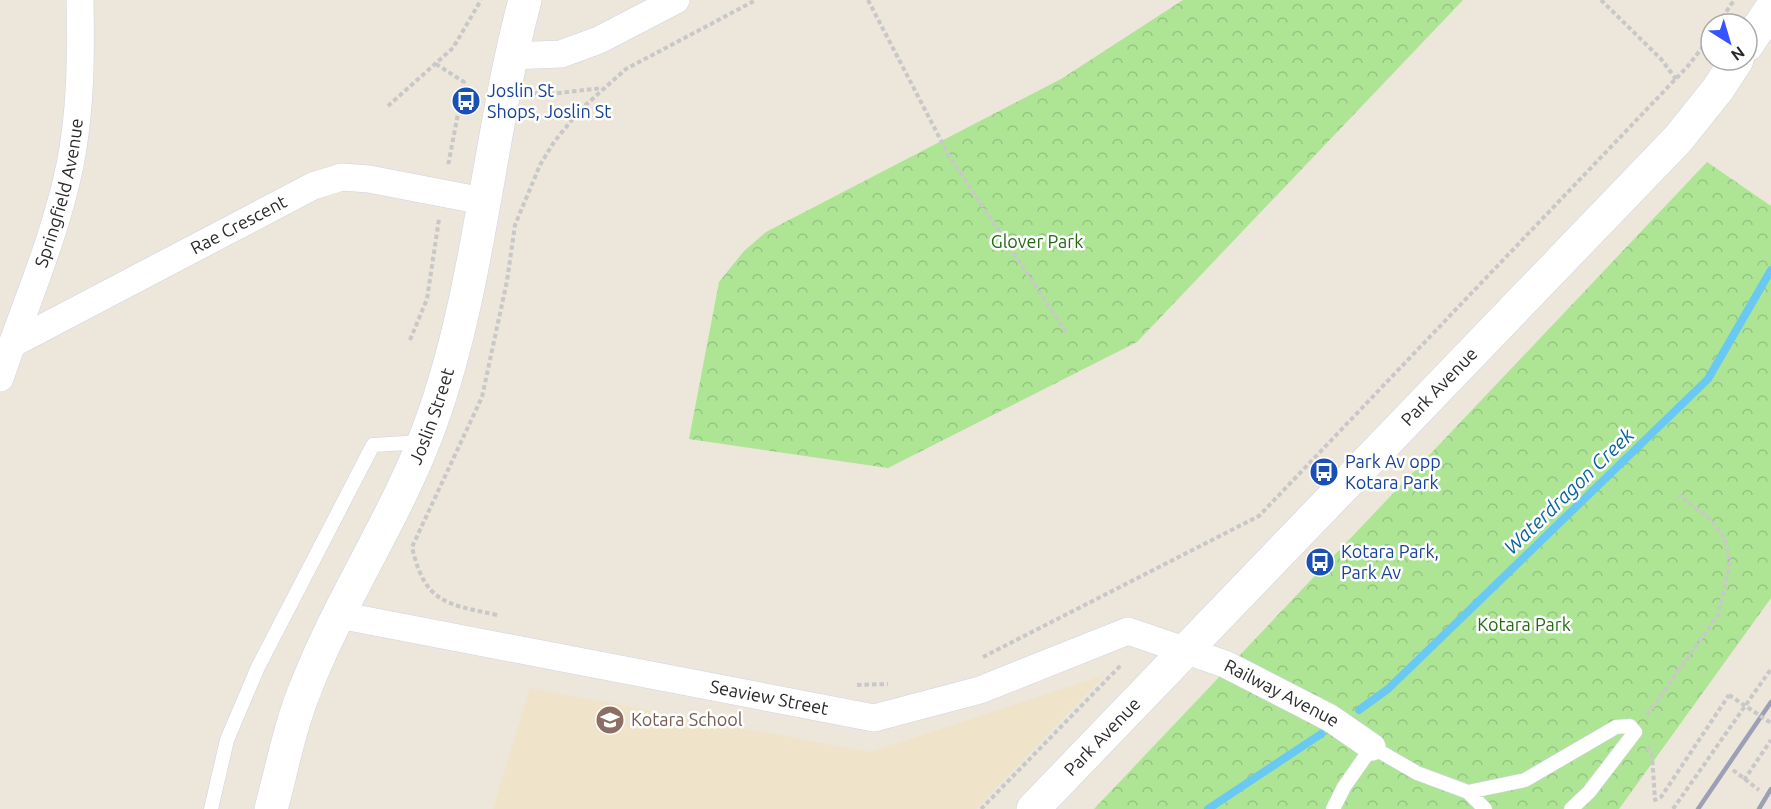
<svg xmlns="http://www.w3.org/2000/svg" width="1771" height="809" viewBox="0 0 1771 809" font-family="Ubuntu,sans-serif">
	<defs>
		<pattern id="park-crowns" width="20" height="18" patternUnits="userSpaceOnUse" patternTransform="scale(1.5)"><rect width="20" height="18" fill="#ade595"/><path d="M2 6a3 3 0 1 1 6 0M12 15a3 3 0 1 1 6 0" fill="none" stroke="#95c581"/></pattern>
	</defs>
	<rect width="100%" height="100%" fill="#ece6db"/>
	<path fill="#efe4c9" d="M 1105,675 L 976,809 L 493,809 L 530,688 L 870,752 Z"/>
	<path fill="url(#park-crowns)" d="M 1183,0 L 1463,0 L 1137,342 L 888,468 L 689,439 L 719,282 L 744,251 L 766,232 L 1061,79 Z
		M 1707,162 L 1771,206 L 1771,598 L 1619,809 L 1094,809 Z"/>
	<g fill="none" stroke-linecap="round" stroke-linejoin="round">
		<path stroke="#69c9f3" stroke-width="8" d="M 1359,710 L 1388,689 L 1708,379 L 1771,270
			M 1208,809 L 1321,734"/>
		<g stroke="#d0d3e3" stroke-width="15">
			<path id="service" d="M 1468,792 L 1485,809
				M 211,809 L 227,740 L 258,667 L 373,445 L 422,442
				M 1333,809 L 1344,787 L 1372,747 L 1417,773 L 1468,792 L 1525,780 L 1616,727 L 1630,726 L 1635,732 L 1589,792 L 1571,809"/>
		</g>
		<g stroke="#d0d3e3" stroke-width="28">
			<g id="minor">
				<path d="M 510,56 L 561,54 L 599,40 L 676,0"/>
				<path id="s1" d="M 12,344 L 313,186 L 342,177 L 369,179 L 483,201"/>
				<path id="s2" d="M 0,378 C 24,308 55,238 70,165 C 81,110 81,55 80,0"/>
				<path id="s3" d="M 339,615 L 874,718 L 980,690 L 1128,631 L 1225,664 L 1330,718 L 1372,747"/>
			</g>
		</g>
		<g stroke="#d0d3e3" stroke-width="34">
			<g id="tertiary">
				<path id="s4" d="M 271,809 C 282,769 290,725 306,687 C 342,595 399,513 432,420 C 480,285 488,138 525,0"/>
			</g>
		</g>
		<g stroke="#d0d3e3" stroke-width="34">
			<g id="secondary">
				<path d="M 1747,45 L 1771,9"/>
				<path id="s5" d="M 1033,809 L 1678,139 L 1718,89 L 1737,60"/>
			</g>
		</g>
		<path stroke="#c8c8c8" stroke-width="4" stroke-dasharray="4.5 3" stroke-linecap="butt" d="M 868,0 L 948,154 L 1066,332
			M 1601,0 L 1661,59 L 1676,79
			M 1718,24 L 1734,0
			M 436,64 L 464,82 L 448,166
			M 535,93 L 542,95 L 602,88
			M 388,106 L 453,48 L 481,0
			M 410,340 L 427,299 L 439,219
			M 497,615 C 447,604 425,604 412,547 L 482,397 L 507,281 L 515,225 L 540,165 L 554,142 L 580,110 L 626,69 L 756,0
			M 983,657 L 1259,516 L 1688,66 L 1711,36
			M 857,685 L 888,684
			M 1647,715 L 1718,615 L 1730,564 L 1725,539 L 1709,518 L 1679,495
			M 1647,747 L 1652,755 L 1655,800 L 1661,797 L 1729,695
			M 1733,770 L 1759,790
			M 1744,780 L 1771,740
			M 981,809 L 1122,664
			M 1673,809 L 1771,669"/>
		<use href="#service" stroke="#fff" stroke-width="14"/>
		<use href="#minor" stroke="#fff" stroke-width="27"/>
		<use href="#tertiary" stroke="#fff" stroke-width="33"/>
		<use href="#secondary" stroke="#fff" stroke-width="33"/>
		<path stroke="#9da0b5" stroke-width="4.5" d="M 1698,809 L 1771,702
			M 1759,809 L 1771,789"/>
		<path stroke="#c8c8c8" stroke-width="4" stroke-dasharray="4.5 3" stroke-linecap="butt" d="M 1729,695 L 1771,723"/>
	</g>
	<defs>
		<g id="bus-disc" transform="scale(1.5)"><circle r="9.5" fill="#1a4fb4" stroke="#fff"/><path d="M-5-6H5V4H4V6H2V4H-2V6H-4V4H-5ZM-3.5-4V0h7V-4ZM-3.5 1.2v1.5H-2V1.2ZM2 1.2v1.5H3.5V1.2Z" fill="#fff"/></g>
		<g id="school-disc" transform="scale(1.5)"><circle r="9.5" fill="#8d6e63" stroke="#fff"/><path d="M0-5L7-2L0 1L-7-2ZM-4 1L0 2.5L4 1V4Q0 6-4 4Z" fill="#fff"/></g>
	</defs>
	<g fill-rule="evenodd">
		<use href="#bus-disc" x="466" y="101"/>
		<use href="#bus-disc" x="1324" y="472"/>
		<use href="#bus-disc" x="1320" y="562"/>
		<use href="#school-disc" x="610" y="720"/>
	</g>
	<g text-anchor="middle" stroke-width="5" stroke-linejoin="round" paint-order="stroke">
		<g font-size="18" fill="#164399" stroke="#fff" text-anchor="start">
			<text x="487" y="97">Joslin St<tspan x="487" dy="21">Shops, Joslin St</tspan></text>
			<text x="1345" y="468">Park Av opp<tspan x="1345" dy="21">Kotara Park</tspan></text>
			<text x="1341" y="558">Kotara Park,<tspan x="1341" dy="21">Park Av</tspan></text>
		</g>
		<g font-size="18" fill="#2a2a2a" stroke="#fff">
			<text dy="6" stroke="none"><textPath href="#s2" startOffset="195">Springfield Avenue</textPath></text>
			<text dy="6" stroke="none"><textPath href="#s1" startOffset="256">Rae Crescent</textPath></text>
			<text dy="6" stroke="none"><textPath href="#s5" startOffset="586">Park Avenue</textPath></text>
			<text dy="6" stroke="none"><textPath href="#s4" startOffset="426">Joslin Street</textPath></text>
			<text dy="6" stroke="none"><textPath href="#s3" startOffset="980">Railway Avenue</textPath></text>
			<text dy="6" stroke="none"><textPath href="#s3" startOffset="438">Seaview Street</textPath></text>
			<text dy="6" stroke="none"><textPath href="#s5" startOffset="100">Park Avenue</textPath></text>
		</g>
		<g font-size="18" fill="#256917" stroke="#fff">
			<text x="1037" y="248">Glover Park</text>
			<text x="1524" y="631">Kotara Park</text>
		</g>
		<g font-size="18" fill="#785e54" stroke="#fff" text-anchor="start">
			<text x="631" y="726">Kotara School</text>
		</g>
		<g font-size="20" font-style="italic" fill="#08659f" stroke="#fff">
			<text transform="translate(1569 491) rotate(-44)" y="7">Waterdragon Creek</text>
		</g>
	</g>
	<g transform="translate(1729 42) rotate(143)"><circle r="28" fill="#ffffff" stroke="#aaaaaa" stroke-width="1.5"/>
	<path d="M0-4.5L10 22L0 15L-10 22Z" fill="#3553ff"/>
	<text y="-9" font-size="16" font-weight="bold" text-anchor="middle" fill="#2a2a2a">N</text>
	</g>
</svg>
